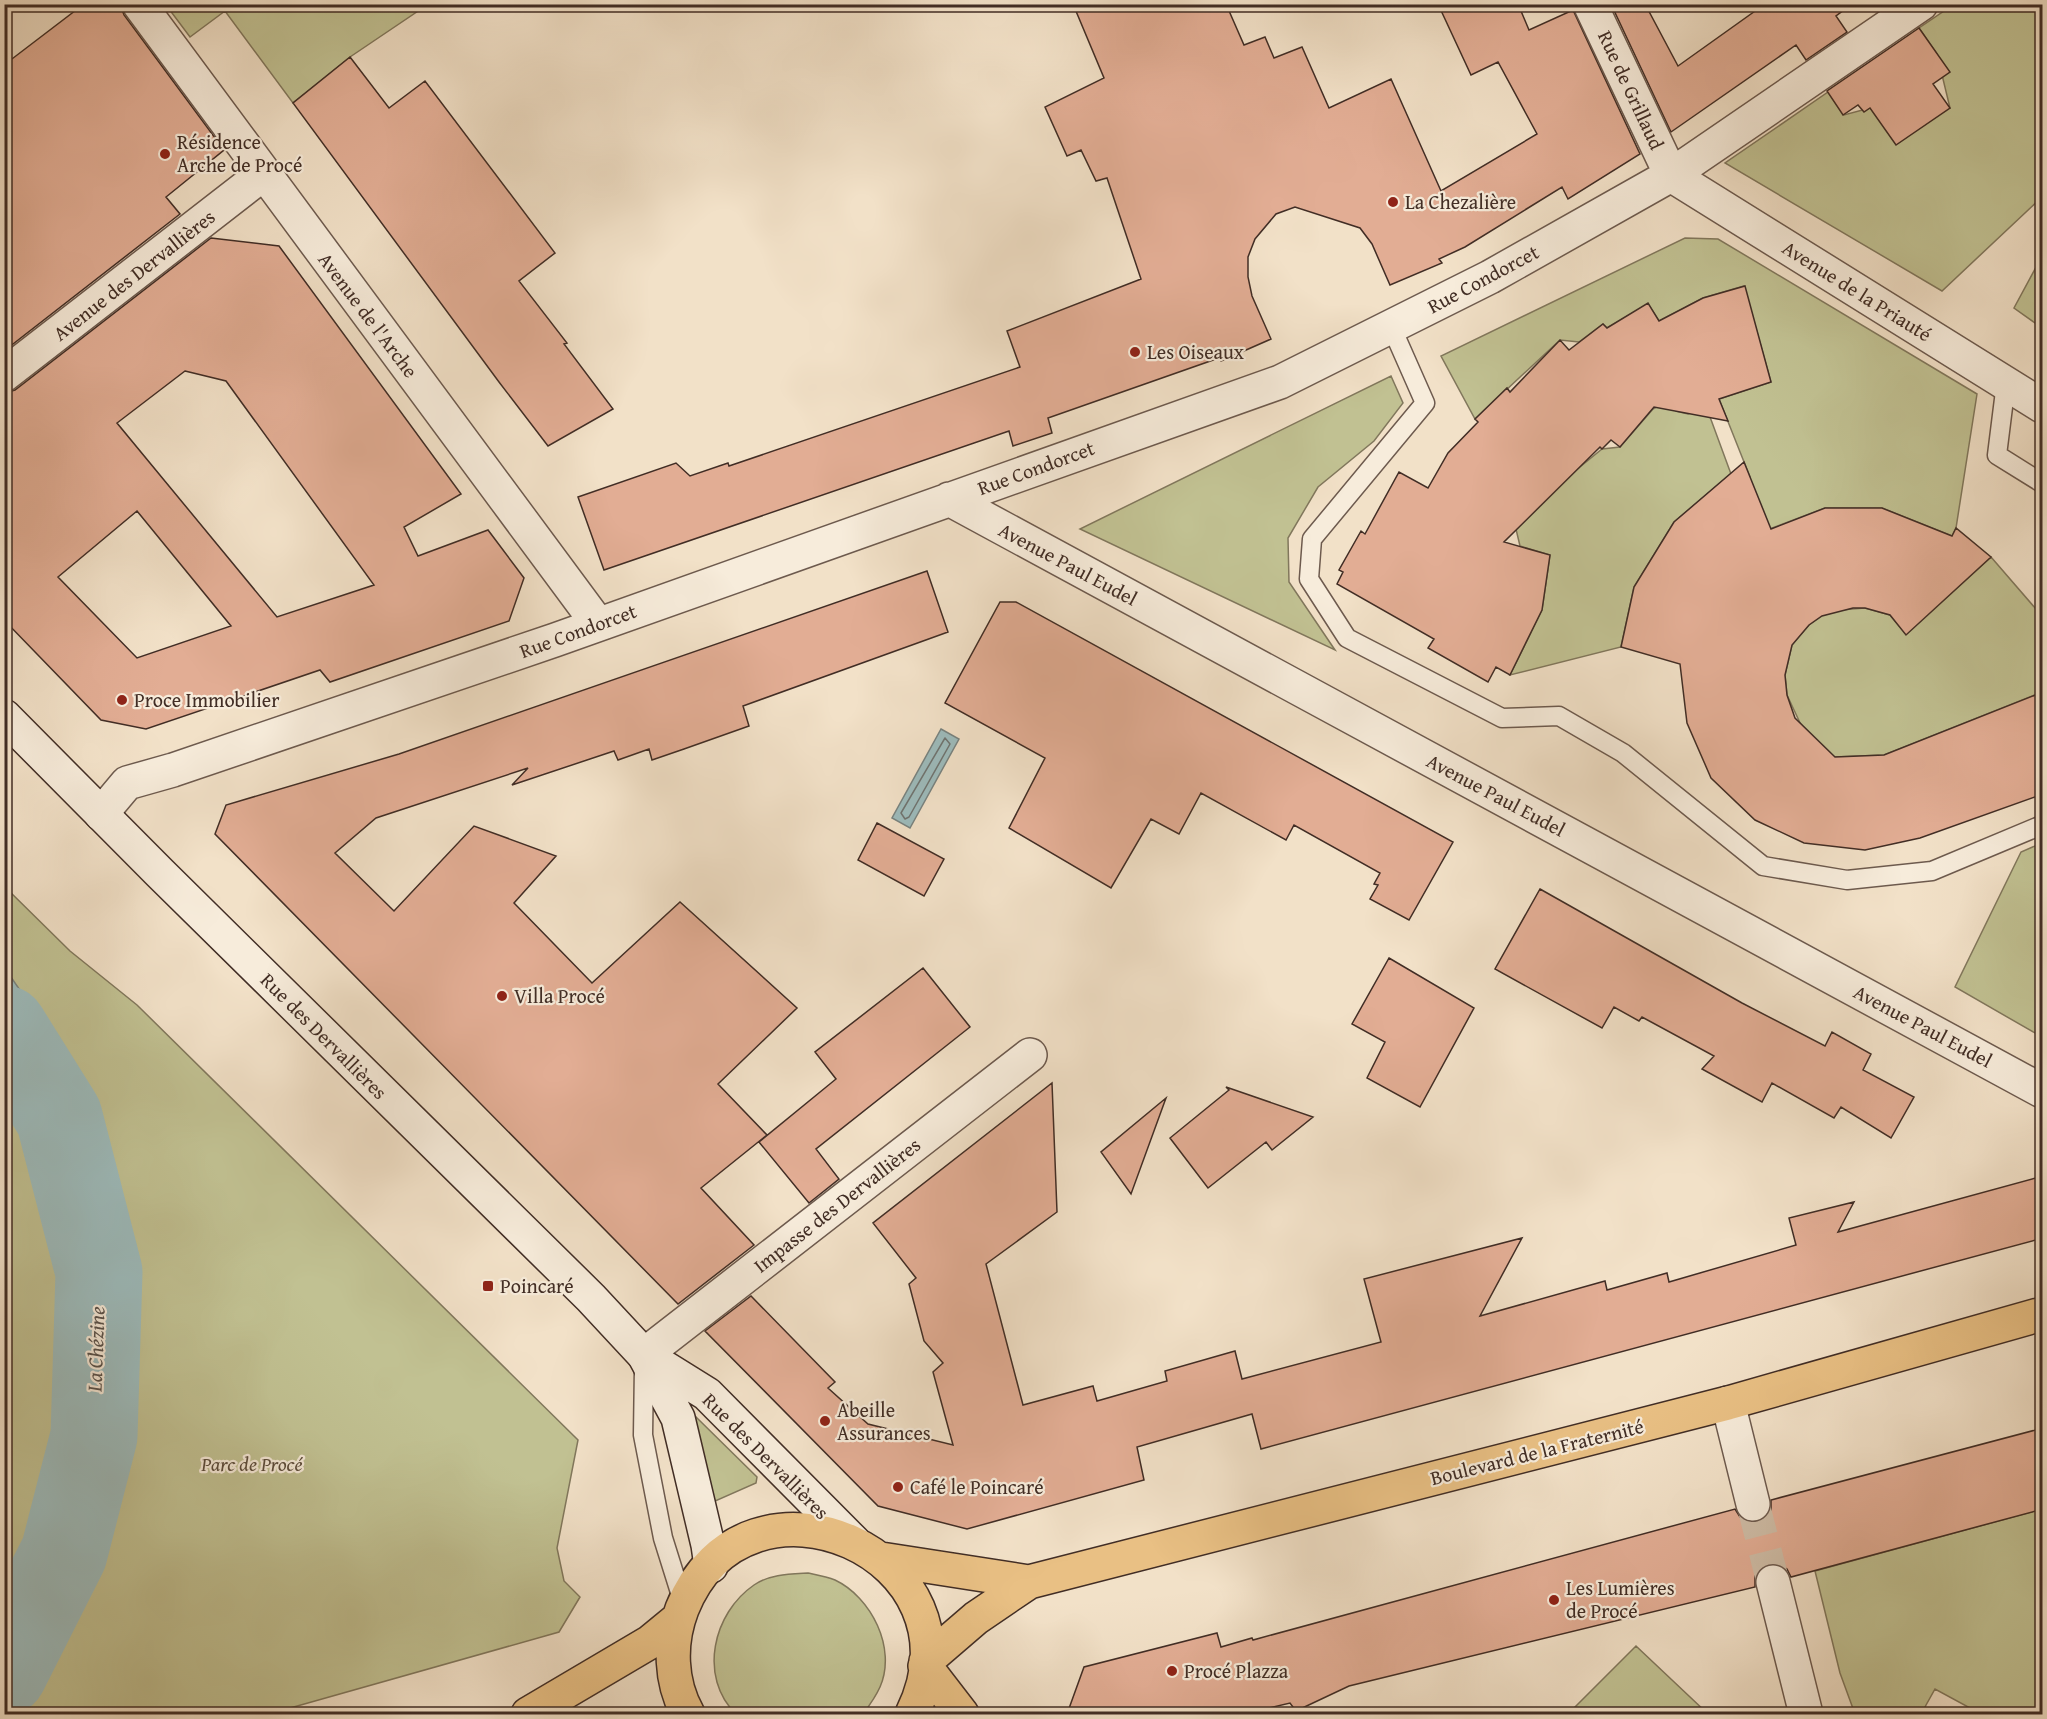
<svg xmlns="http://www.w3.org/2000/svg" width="2047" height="1719" viewBox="0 0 2047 1719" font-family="'Gentium Book Plus',serif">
	<rect width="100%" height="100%" fill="#f2e1c8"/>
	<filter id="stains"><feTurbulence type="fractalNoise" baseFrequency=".00333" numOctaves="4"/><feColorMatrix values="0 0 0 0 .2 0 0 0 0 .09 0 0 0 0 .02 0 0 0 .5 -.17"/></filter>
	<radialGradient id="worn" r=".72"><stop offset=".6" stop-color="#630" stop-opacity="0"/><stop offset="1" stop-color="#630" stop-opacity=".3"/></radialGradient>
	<path fill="#c1c192" stroke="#81775c" stroke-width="1.5" d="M 166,5 L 427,5 L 350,57 L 293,103 L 225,11 L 190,37 Z
		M 1953,5 L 2042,5 L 2042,197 L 1942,291 L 1725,163 L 1828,92 L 1844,115 L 1870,108 L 1950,108 L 1937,54 L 1919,28 Z
		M 1685,238 L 1718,239 L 1977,394 L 1956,528 L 1952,536 L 1882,508 L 1825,508 L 1767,530 L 1689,527 L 1750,477 L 1719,399 L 1771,382 L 1744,286 L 1703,298 L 1659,321 L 1648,304 L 1607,328 L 1603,324 L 1579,342 L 1560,340 L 1475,419 L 1441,356 Z
		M 2042,256 L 2042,328 L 2014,308 Z
		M 1391,376 L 1403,403 L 1374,441 L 1318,487 L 1288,538 L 1289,582 L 1335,650 L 1080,529 Z
		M 1671,399 L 1676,411 L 1688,414 L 1706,406 L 1731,474 L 1674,522 L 1634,587 L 1621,647 L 1510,675 L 1542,610 L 1550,555 L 1520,546 L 1515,525 L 1548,493 L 1602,449 L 1620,447 L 1653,409 Z
		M 1991,557 L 2042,616 L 2042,692 L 1884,755 L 1833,757 L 1809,742 L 1787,695 L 1785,675 L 1792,645 L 1809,625 L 1828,611 L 1865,608 L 1890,615 L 1906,634 Z
		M 2042,843 L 2042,1037 L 1955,987 L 2021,852 Z
		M 4,886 L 70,951 L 137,1005 L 578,1440 L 557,1548 L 564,1581 L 580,1597 L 559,1632 L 269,1714 L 5,1714 Z
		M 696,1417 L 757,1477 L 756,1483 L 713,1502 L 694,1418 Z
		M 2042,1509 L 2042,1714 L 1981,1714 L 1935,1689 L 1921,1714 L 1855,1714 L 1840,1673 L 1815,1571 Z
		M 808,1573 C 817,1575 827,1577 835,1580 C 871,1597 897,1648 880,1687 C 876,1696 869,1706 863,1714 L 736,1714 C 698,1677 713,1613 754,1585 C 770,1574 790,1574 808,1573 Z
		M 1636,1646 L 1708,1714 L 1568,1714 Z"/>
	<path fill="#9dbcbd" stroke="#788380" stroke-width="1.5" d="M 941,729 L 959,739 L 910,828 L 892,818 Z
		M 4,967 L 66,1057 L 87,1110 L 114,1211 L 123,1259 L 115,1330 L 82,1313 L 44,1150 L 5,1081 Z"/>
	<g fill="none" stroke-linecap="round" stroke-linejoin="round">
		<path stroke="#6f7471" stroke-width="1.5" d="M 945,738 L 950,744 L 909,817 L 905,819 L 901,813 Z
			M 4,977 C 23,1004 47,1032 61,1061 C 85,1110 133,1270 109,1319 L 87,1308 L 49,1149 L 12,1083 L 4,1079
			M 4,991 C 21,1014 40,1038 54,1063 C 77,1105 124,1265 103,1307 L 93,1303 L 56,1145 L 18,1077 L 4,1072
			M 4,1007 C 18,1027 35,1046 46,1068 C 60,1094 108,1247 98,1268 L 94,1266 L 64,1142 L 25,1072 L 16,1065 L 4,1063"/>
		<path stroke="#9dbcbd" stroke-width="87" d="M 4,1029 L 59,1117 L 99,1272 L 94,1436 L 64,1553 L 4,1672"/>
	</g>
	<path fill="#e2ad94" stroke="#412d25" stroke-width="1.5" fill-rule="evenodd" d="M 84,4 L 120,4 L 124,15 L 224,150 L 166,197 L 180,214 L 4,351 L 4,65 Z
		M 1073,4 L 1226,4 L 1244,45 L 1265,37 L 1274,58 L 1302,47 L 1329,108 L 1391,79 L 1441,191 L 1537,134 L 1498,62 L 1471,75 L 1438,4 L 1518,4 L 1529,30 L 1573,10 L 1640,154 L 1568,199 L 1562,187 L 1465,247 L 1439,259 L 1442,263 L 1390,285 L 1372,244 L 1360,228 L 1295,207 L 1276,214 L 1255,239 L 1248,257 L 1248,277 L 1252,296 L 1271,339 L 1221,361 L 1219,358 L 1048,418 L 1052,433 L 1013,446 L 1009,431 L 604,570 L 578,497 L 676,463 L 690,476 L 728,463 L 729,466 L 1020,367 L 1007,331 L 1141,279 L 1107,178 L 1096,181 L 1081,150 L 1067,156 L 1045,107 L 1104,78 Z
		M 1611,4 L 1645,4 L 1678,66 L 1765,4 L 1852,4 L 1836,16 L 1847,32 L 1806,60 L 1796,45 L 1671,132 Z
		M 1919,28 L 1950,72 L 1933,84 L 1950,108 L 1896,145 L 1870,108 L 1864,112 L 1858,105 L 1843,115 L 1827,91 Z
		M 350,57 L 389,108 L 425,81 L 555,253 L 519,281 L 567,343 L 564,344 L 613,409 L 548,446 L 499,382 L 293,103 Z
		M 211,238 L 279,246 L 461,494 L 404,527 L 418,556 L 488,530 L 524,578 L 509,621 L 330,682 L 320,670 L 146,729 L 101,720 L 4,620 L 4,393 L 15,390 ZM 185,371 L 226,381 L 374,585 L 277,617 L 117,423 ZM 137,511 L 231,626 L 137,658 L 58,577 Z
		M 1745,286 L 1771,382 L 1719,399 L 1728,421 L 1654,407 L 1620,447 L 1611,440 L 1602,449 L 1600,447 L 1504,542 L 1550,555 L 1542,610 L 1510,675 L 1496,667 L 1488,682 L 1428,648 L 1434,639 L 1337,584 L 1343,572 L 1339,570 L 1361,531 L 1365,534 L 1399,472 L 1428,488 L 1448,453 L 1478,422 L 1475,419 L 1507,388 L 1510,392 L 1560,340 L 1569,350 L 1603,324 L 1607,328 L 1648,303 L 1659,321 L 1703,298 Z
		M 1744,462 L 1771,529 L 1825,508 L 1882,508 L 1952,536 L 1956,528 L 1991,557 L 1906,635 L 1890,615 L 1865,608 L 1853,608 L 1822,616 L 1809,625 L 1792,645 L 1785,675 L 1787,695 L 1795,718 L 1835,757 L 1884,755 L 2043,692 L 2043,794 L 1920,838 L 1865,850 L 1804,843 L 1755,820 L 1711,778 L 1687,723 L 1680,664 L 1621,647 L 1634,587 L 1674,522 Z
		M 927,571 L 948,632 L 743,706 L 749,726 L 684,749 L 652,760 L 649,749 L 618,760 L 614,751 L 512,785 L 528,768 L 376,818 L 335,853 L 394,911 L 474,826 L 556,856 L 514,903 L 592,983 L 680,902 L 797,1008 L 718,1084 L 767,1135 L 701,1188 L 754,1245 L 678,1304 L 215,834 L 226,805 L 399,754 Z
		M 1000,602 L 1016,602 L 1453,842 L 1409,920 L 1370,899 L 1378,885 L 1374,884 L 1380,873 L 1294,825 L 1286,840 L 1201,793 L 1179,834 L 1151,819 L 1111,888 L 1009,828 L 1045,758 L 945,703 Z
		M 877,823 L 944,859 L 924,896 L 858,860 Z
		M 1540,889 L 1742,1003 L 1825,1046 L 1832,1032 L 1871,1054 L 1863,1070 L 1914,1097 L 1891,1138 L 1841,1107 L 1834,1118 L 1772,1083 L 1762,1102 L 1702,1069 L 1714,1056 L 1642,1017 L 1639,1021 L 1614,1007 L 1602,1028 L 1495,969 Z
		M 1389,958 L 1474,1008 L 1420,1107 L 1367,1078 L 1385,1042 L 1352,1024 Z
		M 923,968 L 970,1027 L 816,1149 L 839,1179 L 809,1203 L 759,1142 L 836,1079 L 815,1052 Z
		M 1052,1083 L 1057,1212 L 986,1264 L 1023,1405 L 1093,1386 L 1097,1401 L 1167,1381 L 1165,1371 L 1235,1351 L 1242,1379 L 1381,1342 L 1364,1279 L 1522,1238 L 1480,1316 L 1605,1281 L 1607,1290 L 1667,1273 L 1669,1282 L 1796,1245 L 1789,1218 L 1854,1202 L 1838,1232 L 2043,1176 L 2043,1238 L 1261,1449 L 1252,1414 L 1137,1447 L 1144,1480 L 967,1529 L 878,1506 L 705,1331 L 751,1296 L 835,1382 L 828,1388 L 868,1424 L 953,1445 L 933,1372 L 943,1363 L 924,1341 L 909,1284 L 916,1278 L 873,1223 Z
		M 1226,1087 L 1313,1117 L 1272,1150 L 1266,1142 L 1208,1188 L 1170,1138 L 1229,1090 Z
		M 1166,1098 L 1131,1194 L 1101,1152 Z
		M 2043,1428 L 2043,1509 L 1791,1577 L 1787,1569 L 1779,1564 L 1768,1564 L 1760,1569 L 1755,1576 L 1755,1587 L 1349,1686 L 1296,1711 L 1290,1703 L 1244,1714 L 1067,1714 L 1084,1667 L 1217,1633 L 1221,1647 L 1252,1638 L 1253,1640 L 1735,1509 L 1740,1517 L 1747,1522 L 1758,1522 L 1766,1518 L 1771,1510 L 1771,1500 Z"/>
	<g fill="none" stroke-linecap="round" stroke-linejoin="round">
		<path stroke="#cfbda7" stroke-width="33" stroke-dasharray="33 16" stroke-linecap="butt" d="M 1753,1504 L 1773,1582"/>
		<g stroke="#6d5a4e" stroke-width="21">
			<path id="lane" d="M 1391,326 L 1425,403 L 1312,539 L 1309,579 L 1347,638 L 1502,718 L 1559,716 L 1623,753 L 1763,866 L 1847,880 L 1932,871 L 2042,825
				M 2006,383 L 1997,455 L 2042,483
				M 644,1366 L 643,1435 L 663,1538 L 684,1605"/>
		</g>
		<g stroke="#6d5a4e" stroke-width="36">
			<path id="street" d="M 139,4 L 598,624
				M 1590,4 L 1671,175 L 2042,406
				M 4,375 L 263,174
				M 949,499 L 2042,1091
				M 101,814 L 127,783 L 173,770 L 555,640 L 1280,382 L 1490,277 L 1671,175 L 1921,4
				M 644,1355 L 1030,1055
				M 1728,1403 L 1753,1504
				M 1773,1582 L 1806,1714"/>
		</g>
		<g stroke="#412d25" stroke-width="36">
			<path id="secondary" d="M 4,716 L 160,873 L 591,1298 L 644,1355 L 678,1418 L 708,1545 L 711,1566
				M 646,1356 L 707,1394 L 854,1542"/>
		</g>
		<g stroke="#412d25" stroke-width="36">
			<path id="primary" d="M 881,1559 L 1029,1582
				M 926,1661 L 976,1618 L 1029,1582 L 1728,1403 L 2042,1314
				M 925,1666 L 962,1714
				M 528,1714 L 650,1642 L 678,1619
				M 688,1714 C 670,1682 669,1643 682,1609 C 746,1449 990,1555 912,1714"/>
		</g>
		<use href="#lane" stroke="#f7ecdb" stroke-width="18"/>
		<use href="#street" stroke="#f7ecdb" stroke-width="33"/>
		<use href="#secondary" stroke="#f7ecdb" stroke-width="33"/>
		<use href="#primary" stroke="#e9c084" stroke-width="33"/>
	</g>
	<g fill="#8f2418" stroke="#f7ecdb" stroke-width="2">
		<circle cx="165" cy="154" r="6"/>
		<circle cx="1393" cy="202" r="6"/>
		<circle cx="1135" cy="352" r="6"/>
		<circle cx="122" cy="700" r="6"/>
		<circle cx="502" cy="996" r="6"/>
		<rect x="482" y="1280" width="12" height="12" rx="3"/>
		<circle cx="825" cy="1421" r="6"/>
		<circle cx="898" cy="1487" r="6"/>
		<circle cx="1554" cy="1600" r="6"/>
		<circle cx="1172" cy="1671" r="6"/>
	</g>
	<g text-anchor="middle" stroke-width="4.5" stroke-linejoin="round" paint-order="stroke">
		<g font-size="20" fill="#412d25" stroke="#f7ecdb">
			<text transform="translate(1631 90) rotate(65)" y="7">Rue de Grillaud</text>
			<text transform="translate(134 275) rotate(-38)" y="7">Avenue des Dervallières</text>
			<text transform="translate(1483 279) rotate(-28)" y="7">Rue Condorcet</text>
			<text transform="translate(1857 291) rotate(32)" y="7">Avenue de la Priauté</text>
			<text transform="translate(368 315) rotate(53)" y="7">Avenue de l'Arche</text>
			<text transform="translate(1036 468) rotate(-20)" y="7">Rue Condorcet</text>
			<text transform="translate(1068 564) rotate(28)" y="7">Avenue Paul Eudel</text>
			<text transform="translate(578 631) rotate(-20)" y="7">Rue Condorcet</text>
			<text transform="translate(1496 795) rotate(28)" y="7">Avenue Paul Eudel</text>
			<text transform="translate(1923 1026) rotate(28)" y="7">Avenue Paul Eudel</text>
			<text transform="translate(324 1036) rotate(45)" y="7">Rue des Dervallières</text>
			<text transform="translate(837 1205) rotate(-38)" y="7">Impasse des Dervallières</text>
			<text transform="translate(1537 1452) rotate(-14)" y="7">Boulevard de la Fraternité</text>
			<text transform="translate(766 1456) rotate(45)" y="7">Rue des Dervallières</text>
		</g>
		<g font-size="20" fill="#412d25" stroke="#f7ecdb" text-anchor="start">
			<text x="177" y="149">Résidence<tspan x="177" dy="23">Arche de Procé</tspan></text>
			<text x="1405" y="209">La Chezalière</text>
			<text x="1147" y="359">Les Oiseaux</text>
			<text x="134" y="707">Proce Immobilier</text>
			<text x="514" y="1003">Villa Procé</text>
			<text x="500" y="1293">Poincaré</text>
			<text x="837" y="1417">Abeille<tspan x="837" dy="23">Assurances</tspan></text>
			<text x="910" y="1494">Café le Poincaré</text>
			<text x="1566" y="1595">Les Lumières<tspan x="1566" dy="23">de Procé</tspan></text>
			<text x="1184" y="1678">Procé Plazza</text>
		</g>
		<g font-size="20" font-style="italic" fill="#5b4b3b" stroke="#f7ecdb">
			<text x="252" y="1471">Parc de Procé</text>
		</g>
		<g font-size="21" font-style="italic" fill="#58514b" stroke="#f7ecdb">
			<text transform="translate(96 1349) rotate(-88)" y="7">La Chézine</text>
		</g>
	</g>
	<rect width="2047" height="1719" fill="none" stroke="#f2e1c8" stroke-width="24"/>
	<rect x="6" y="6" width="2035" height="1707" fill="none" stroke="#412d25" stroke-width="3"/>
	<rect x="12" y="12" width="2023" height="1695" fill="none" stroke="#412d25" stroke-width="1.5"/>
	<rect width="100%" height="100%" filter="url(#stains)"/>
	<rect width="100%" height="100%" fill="url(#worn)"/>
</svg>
